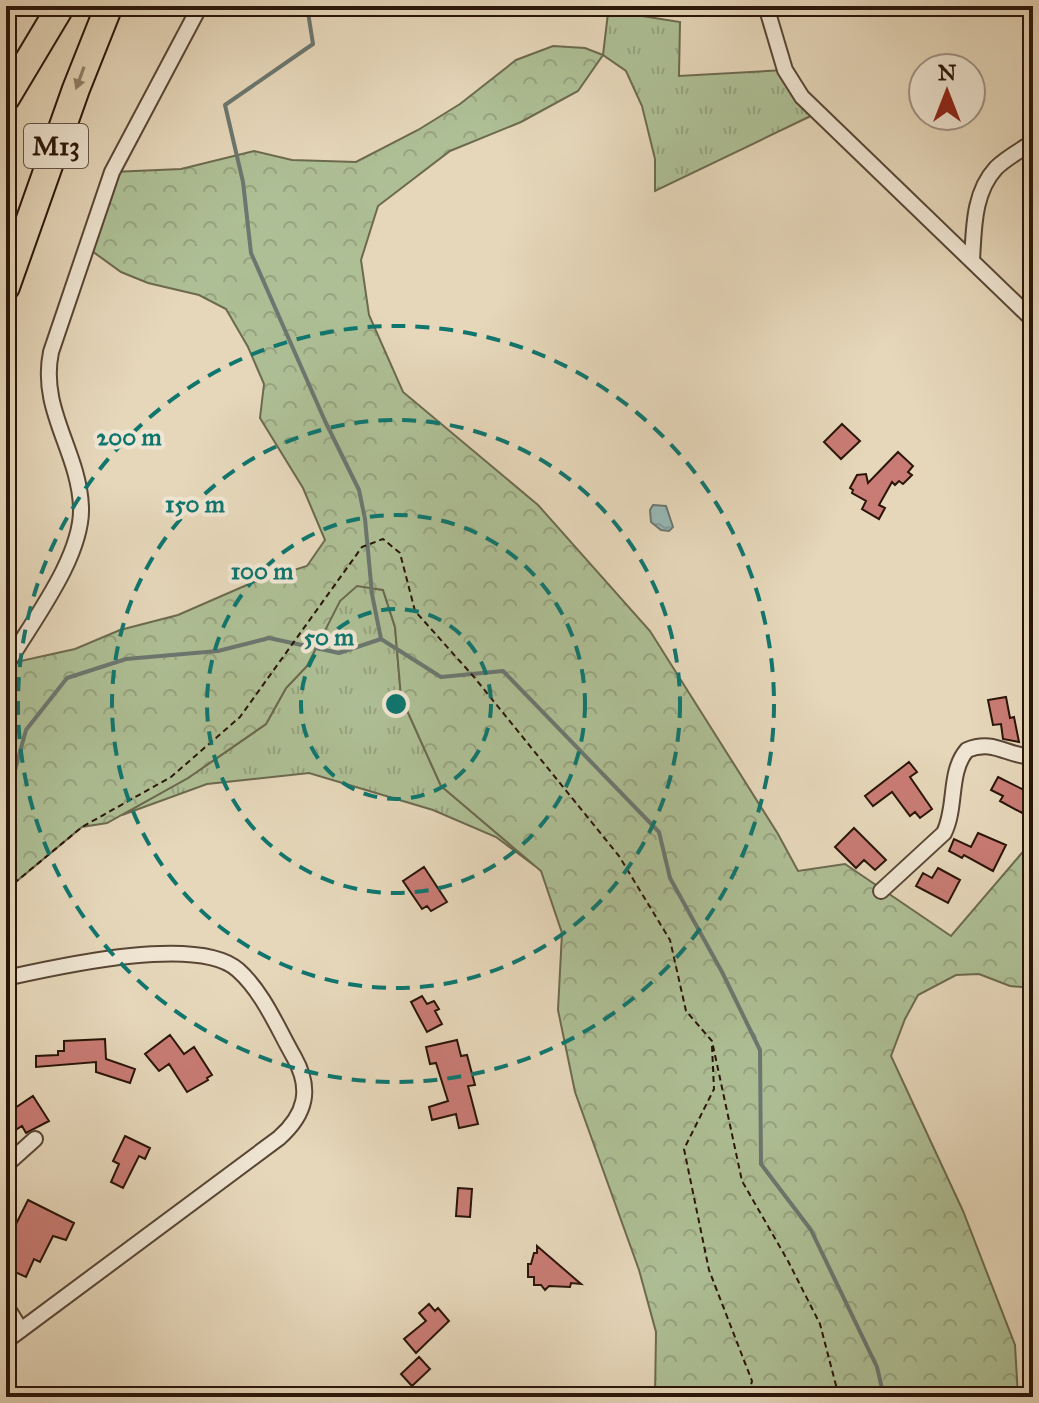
<svg xmlns="http://www.w3.org/2000/svg" width="1039" height="1403" viewBox="0 0 1039 1403" font-family="'IM FELL Great Primer',serif">
	<defs>
		<pattern id="grass-tufts" width="24" height="20" patternUnits="userSpaceOnUse" patternTransform="scale(2)"><rect width="24" height="20" fill="#aebf95"/><path d="M3 7l-1-3M5 7V3M7 7l1-3M15 17l-1-3M17 17v-4M19 17l1-3" fill="none" stroke="#96a37f"/></pattern>
		<pattern id="forest-crowns" width="20" height="18" patternUnits="userSpaceOnUse" patternTransform="scale(2)"><rect width="20" height="18" fill="#aebf95"/><path d="M2 6a3 3 0 1 1 6 0M12 15a3 3 0 1 1 6 0" fill="none" stroke="#96a37f"/></pattern>
		<pattern id="water-ripples" width="26" height="14" patternUnits="userSpaceOnUse" patternTransform="scale(2)"><rect width="26" height="14" fill="#97b8b5"/><path d="M2 4q2-2 4 0t4 0M15 11q2-2 4 0t4 0" fill="none" stroke="#829d9a"/></pattern>
	</defs>
	<rect width="100%" height="100%" fill="#e6d7ba"/>
	<filter id="stains"><feTurbulence type="fractalNoise" baseFrequency=".0025" numOctaves="4"/><feColorMatrix values="0 0 0 0 .2 0 0 0 0 .09 0 0 0 0 .02 0 0 0 .5 -.17"/></filter>
	<radialGradient id="worn" r=".72"><stop offset=".6" stop-color="#630" stop-opacity="0"/><stop offset="1" stop-color="#630" stop-opacity=".3"/></radialGradient>
	<path fill="url(#grass-tufts)" stroke="#6c6a4f" stroke-width="2" d="M 617,12 L 680,22 L 679,76 L 785,70 L 817,113 L 655,191 L 655,159 L 642,106 L 626,71 L 603,55 L 608,13 Z
		M 357,585 L 383,590 L 395,627 L 401,697 L 441,786 L 535,866 L 496,837 L 433,810 L 309,773 L 207,784 L 122,815 L 188,778 L 266,724 L 286,688 L 307,666 L 339,601 Z"/>
	<path fill="url(#forest-crowns)" stroke="#6c6a4f" stroke-width="2" d="M 553,46 L 585,48 L 603,55 L 578,91 L 521,122 L 450,151 L 378,206 L 361,260 L 369,315 L 403,392 L 538,505 L 650,631 L 778,834 L 798,871 L 845,864 L 951,936 L 1033,840 L 1033,988 L 1010,986 L 979,974 L 956,975 L 918,995 L 905,1019 L 891,1056 L 963,1211 L 1015,1345 L 1018,1397 L 655,1397 L 656,1332 L 639,1270 L 575,1092 L 558,1010 L 562,933 L 541,871 L 441,786 L 401,697 L 395,627 L 383,590 L 357,586 L 340,601 L 307,666 L 286,688 L 266,724 L 188,778 L 107,823 L 82,827 L 6,890 L 7,664 L 75,649 L 120,630 L 178,615 L 249,584 L 307,566 L 325,540 L 303,488 L 260,418 L 264,384 L 248,347 L 226,309 L 199,295 L 148,283 L 121,272 L 85,246 L 112,172 L 181,169 L 254,151 L 292,160 L 356,162 L 418,130 L 460,104 L 516,60 Z"/>
	<path fill="url(#water-ripples)" stroke="#6b7770" stroke-width="2" d="M 653,505 L 666,506 L 673,527 L 669,531 L 661,530 L 651,522 L 650,510 Z"/>
	<g fill="none" stroke-linecap="round" stroke-linejoin="round">
		<path stroke="#6b7770" stroke-width="4" d="M 307,6 L 313,44 L 225,105 L 243,182 L 251,253 L 325,421 L 359,490 L 365,519 L 372,594 L 381,639 L 441,677 L 503,671 L 659,832 L 670,878 L 722,972 L 760,1050 L 761,1164 L 811,1230 L 877,1367 L 884,1397
			M 6,803 L 26,730 L 67,678 L 126,659 L 218,651 L 269,638 L 339,653 L 381,639"/>
	</g>
	<path fill="#c97c75" stroke="#2a1509" stroke-width="2" d="M 842,424 L 860,441 L 841,459 L 824,442 Z
		M 898,452 L 913,466 L 908,472 L 912,475 L 903,484 L 899,481 L 895,485 L 892,482 L 879,505 L 885,508 L 879,519 L 862,509 L 866,501 L 852,493 L 853,490 L 850,488 L 857,475 L 866,474 L 868,483 Z
		M 1006,697 L 1010,718 L 1014,717 L 1019,742 L 1003,739 L 1001,724 L 993,725 L 988,700 Z
		M 909,762 L 917,772 L 910,777 L 932,809 L 920,818 L 915,812 L 910,816 L 892,792 L 873,806 L 865,796 Z
		M 998,777 L 1032,794 L 1022,813 L 1000,801 L 1003,796 L 991,790 Z
		M 854,828 L 886,860 L 875,870 L 864,860 L 856,868 L 835,847 Z
		M 978,833 L 1006,845 L 993,871 L 964,855 L 962,858 L 949,851 L 954,839 L 971,847 Z
		M 424,867 L 447,902 L 431,911 L 427,906 L 422,909 L 403,881 Z
		M 938,868 L 960,880 L 948,903 L 916,886 L 923,873 L 932,878 Z
		M 422,996 L 427,1004 L 434,1001 L 439,1009 L 435,1011 L 442,1024 L 427,1032 L 411,1002 Z
		M 170,1035 L 184,1054 L 194,1047 L 212,1075 L 207,1078 L 208,1080 L 187,1092 L 169,1064 L 159,1071 L 145,1054 Z
		M 105,1039 L 106,1059 L 135,1069 L 130,1083 L 96,1072 L 96,1062 L 36,1067 L 36,1056 L 58,1055 L 58,1051 L 64,1051 L 64,1041 Z
		M 457,1040 L 461,1056 L 467,1055 L 475,1085 L 468,1086 L 478,1124 L 459,1128 L 456,1114 L 432,1120 L 429,1107 L 448,1101 L 436,1063 L 430,1064 L 426,1047 Z
		M 33,1096 L 49,1121 L 26,1133 L 22,1126 L 6,1136 L 6,1114 Z
		M 125,1136 L 150,1148 L 145,1159 L 139,1156 L 123,1188 L 111,1182 L 119,1164 L 113,1161 Z
		M 458,1188 L 472,1189 L 470,1217 L 456,1216 Z
		M 28,1200 L 74,1223 L 66,1240 L 53,1236 L 40,1262 L 34,1259 L 26,1277 L 6,1268 L 6,1244 Z
		M 537,1246 L 581,1284 L 571,1283 L 570,1287 L 549,1286 L 545,1290 L 541,1285 L 534,1285 L 534,1277 L 528,1277 L 528,1264 L 531,1264 L 534,1253 L 537,1253 Z
		M 429,1304 L 435,1311 L 438,1308 L 449,1321 L 416,1353 L 404,1339 L 426,1321 L 419,1313 Z
		M 419,1357 L 430,1369 L 412,1386 L 401,1374 Z"/>
	<g fill="none" stroke-linecap="round" stroke-linejoin="round">
		<g stroke="#594635" stroke-width="18">
			<path id="minor" d="M 766,6 L 785,70 L 802,97 L 1033,320
				M 972,260 C 974,229 973,193 996,168 C 1006,158 1021,150 1033,142
				M 6,666 C 31,623 83,557 81,507 C 79,451 39,410 51,352 L 112,172 L 200,6
				M 881,891 L 944,833 C 957,807 948,772 967,750 C 994,739 1007,756 1033,757
				M 6,978 C 56,967 198,934 238,970 C 263,992 278,1029 294,1057 C 312,1089 306,1114 279,1138 L 6,1341
				M 6,1165 L 35,1139
				M 6,1306 L 21,1330"/>
		</g>
		<g stroke="#2a1509" stroke-width="30">
			<path id="motorway" d="M 6,98 L 61,6
				M 6,287 L 76,89 L 109,6"/>
		</g>
		<path stroke="#2a1509" stroke-width="2" stroke-dasharray="6 4" stroke-linecap="butt" d="M 6,890 L 82,827 L 171,777 L 240,717 L 362,547 L 383,539 L 400,553 L 415,611 L 474,677 L 619,856 L 670,940 L 686,1011 L 712,1041 L 742,1181 L 788,1261 L 820,1324 L 839,1397
			M 712,1046 L 714,1089 L 684,1149 L 709,1270 L 752,1381 L 748,1397"/>
		<use href="#minor" stroke="#efe5d2" stroke-width="14"/>
		<use href="#motorway" stroke="#e6d7ba" stroke-width="26"/>
	</g>
	<defs><path id="oneway-solid" d="M-6-.8H1V-3.2L6.5 0L1 3.2V.8H-6Z" transform="scale(2)"/></defs>
	<use fill="#91806a" href="#oneway-solid" transform="translate(80 78) rotate(110)"/>
	<g fill="none" stroke="#0f766e" stroke-width="4" stroke-dasharray="14 10">
		<circle cx="396" cy="704" r="95"/>
		<circle cx="396" cy="704" r="189"/>
		<circle cx="396" cy="704" r="284"/>
		<circle cx="396" cy="704" r="378"/>
	</g>
	<g text-anchor="middle" stroke-width="8" stroke-linejoin="round" paint-order="stroke">
		<rect fill="#efe5d2" stroke="#655345" stroke-width="2" x="24" y="124" width="64" height="44" rx="6"/>
		<g font-size="26" font-weight="bold" fill="#2a1509">
			<text x="56" y="155">M13</text>
		</g>
	</g>
	<circle cx="396" cy="704" r="12" fill="#0f766e" stroke="#efe5d2" stroke-width="4"/>
	<g font-size="24" text-anchor="middle" font-weight="bold" fill="#0f766e" stroke="#efe5d2" stroke-width="8" stroke-linejoin="round" paint-order="stroke">
		<text x="129" y="445">200 m</text>
		<text x="195" y="512">150 m</text>
		<text x="262" y="579">100 m</text>
		<text x="329" y="645">50 m</text>
	</g>
	<rect width="1039" height="1403" fill="none" stroke="#e6d7ba" stroke-width="32"/>
	<rect x="8" y="8" width="1023" height="1387" fill="none" stroke="#2a1509" stroke-width="4"/>
	<rect x="16" y="16" width="1007" height="1371" fill="none" stroke="#2a1509" stroke-width="2"/>
	<g transform="translate(947 92)"><circle r="38" fill="#efe5d2" stroke="#a09282" stroke-width="2"/>
	<path d="M0-6L14 30L0 20L-14 30Z" fill="#8f2418"/>
	<text y="-12" font-size="22" font-weight="bold" text-anchor="middle" fill="#2a1509">N</text>
	</g>
	<rect width="100%" height="100%" filter="url(#stains)"/>
	<rect width="100%" height="100%" fill="url(#worn)"/>
</svg>
